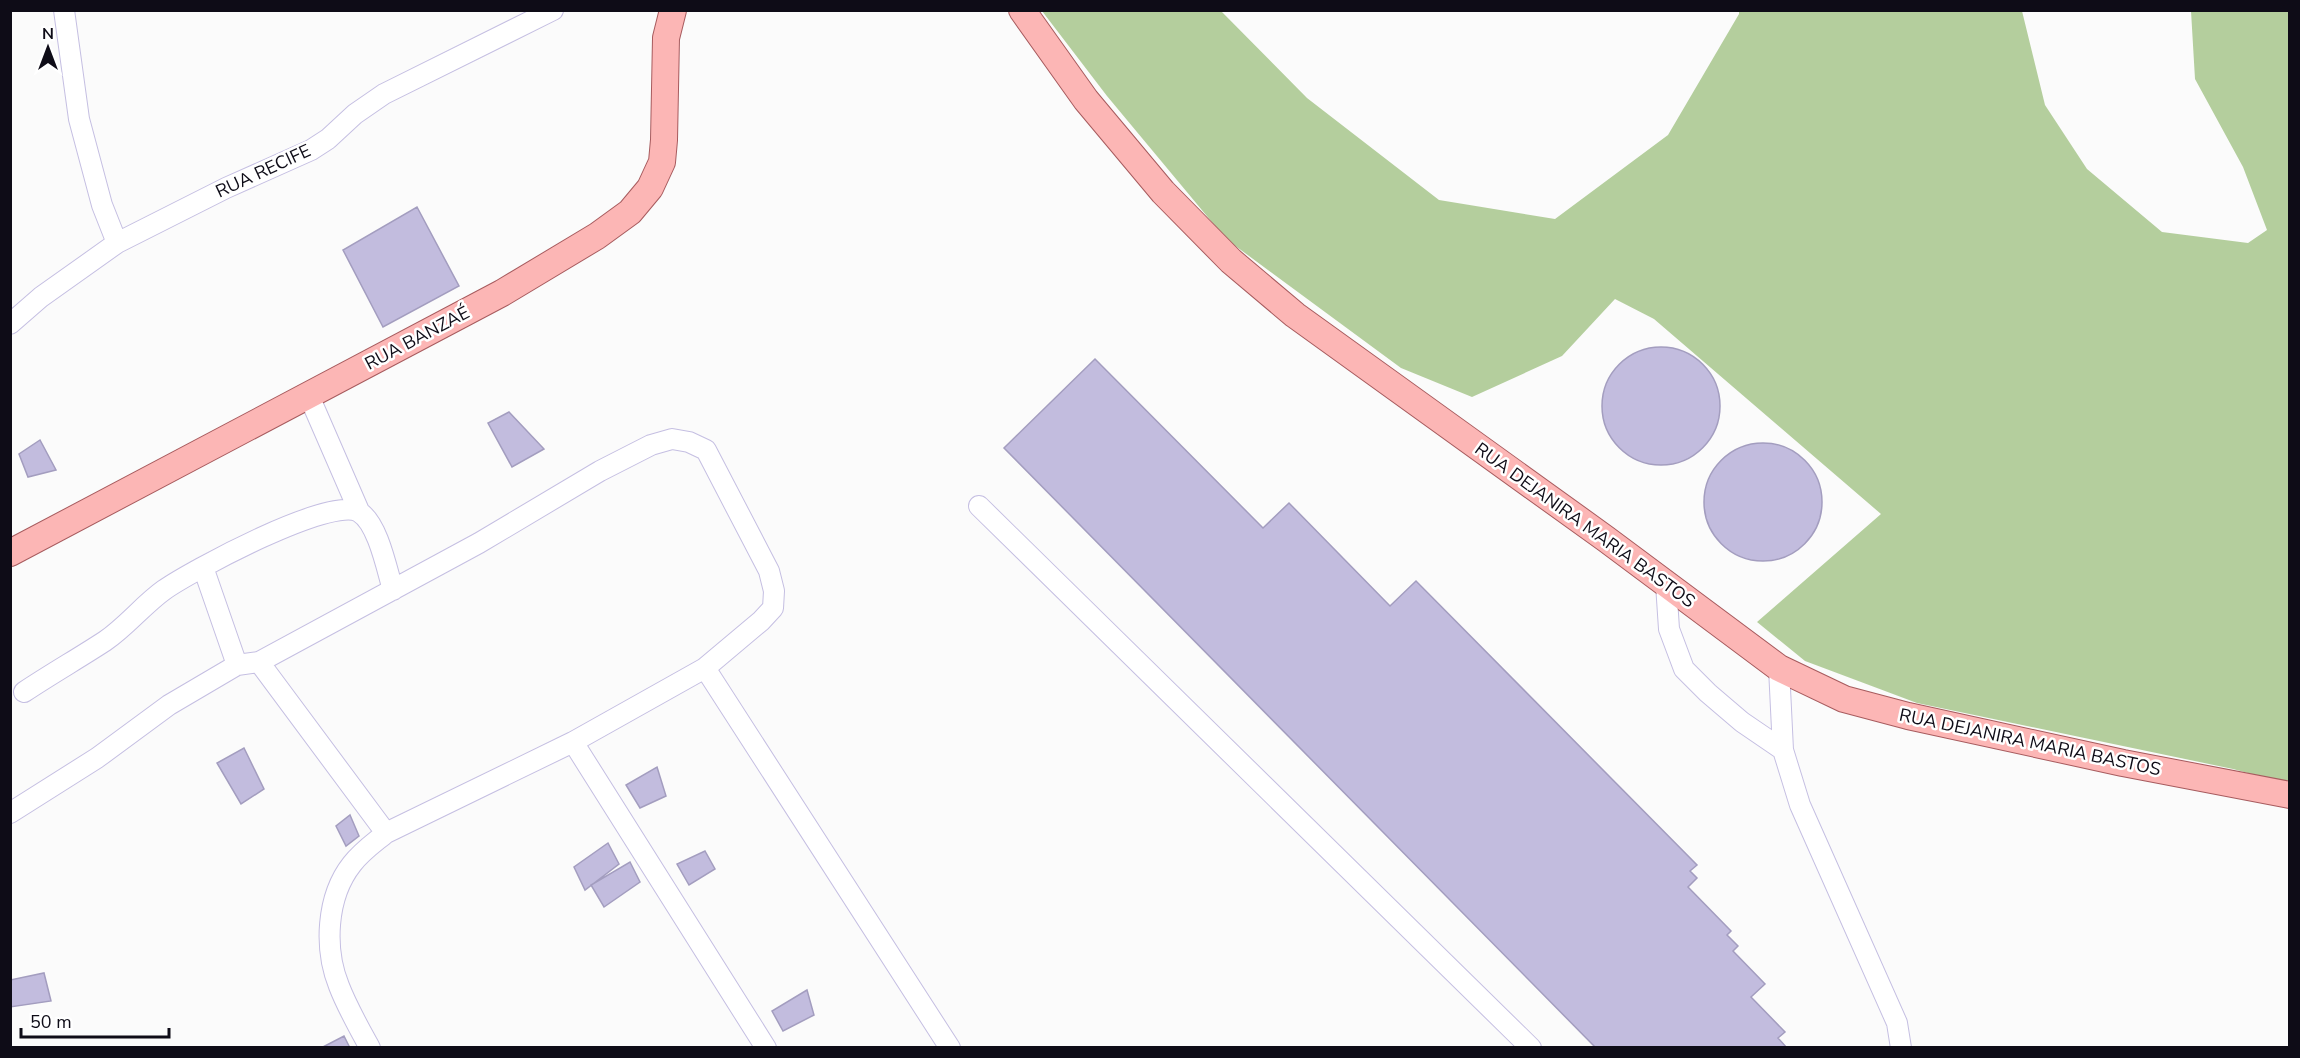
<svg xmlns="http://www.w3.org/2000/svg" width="2300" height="1058" viewBox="0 0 2300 1058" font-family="'Nunito Sans',sans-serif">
	<rect width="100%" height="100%" fill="#fbfbfb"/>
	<path fill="#b4ce9d" d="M 1042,11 L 1221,11 L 1307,98 L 1439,200 L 1555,219 L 1668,135 L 1739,14 L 1739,11 L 2022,11 L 2045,105 L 2087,169 L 2162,232 L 2248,243 L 2267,230 L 2243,167 L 2195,79 L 2191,11 L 2289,11 L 2289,784 L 2233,769 L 1917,703 L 1805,661 L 1757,622 L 1881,514 L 1654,319 L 1615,299 L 1562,356 L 1472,397 L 1401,368 L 1226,239 L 1107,96 Z"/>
	<path fill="#c2bcde" stroke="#a39dbf" stroke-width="1.5" d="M 417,207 L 459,286 L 383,327 L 343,250 Z
		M1602 406a59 59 0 1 1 118 0a59 59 0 1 1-118 0Z
		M 1095,359 L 1263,528 L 1289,503 L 1390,606 L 1416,581 L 1697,865 L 1690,871 L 1697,878 L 1688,887 L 1731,931 L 1727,935 L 1738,946 L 1733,951 L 1765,984 L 1751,997 L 1785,1032 L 1778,1038 L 1787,1048 L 1596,1048 L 1004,448 Z
		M 509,412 L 544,449 L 512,467 L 488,423 Z
		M 40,440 L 56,470 L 28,477 L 19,454 Z
		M1704 502a59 59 0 1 1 118 0a59 59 0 1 1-118 0Z
		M 244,748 L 264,789 L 241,804 L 217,763 Z
		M 657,767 L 666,796 L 640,808 L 626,785 Z
		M 350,815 L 359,836 L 346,846 L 336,826 Z
		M 608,843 L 619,864 L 585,890 L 574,867 Z
		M 705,851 L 715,869 L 689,885 L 677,864 Z
		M 630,862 L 640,882 L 604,907 L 591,885 Z
		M 44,973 L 51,1001 L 10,1007 L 10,980 Z
		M 807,990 L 814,1015 L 783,1031 L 772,1011 Z
		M 344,1036 L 350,1048 L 321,1048 Z"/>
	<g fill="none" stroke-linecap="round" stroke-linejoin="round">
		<g stroke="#c5bfe2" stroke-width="22">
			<path id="minor" d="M 64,10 L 79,119 L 102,205 L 117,243
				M 10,324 L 41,297 L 117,243 L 226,188 L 311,150 L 328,139 L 355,114 L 384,94 L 553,10
				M 309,396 L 359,511
				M 979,506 L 1531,1048
				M 203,567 L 237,665
				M 1666,584 L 1669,629 L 1684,669 L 1708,693 L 1742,722 L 1783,750
				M 259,662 L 386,833
				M 705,668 L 950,1048
				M 1779,668 L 1783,750 L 1800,805 L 1897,1023 L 1901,1048
				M 24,692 C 51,674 79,658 105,641 C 127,626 143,605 164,590 C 191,571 332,495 359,512 C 378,523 387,570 393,590
				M 573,742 L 766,1048
				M 10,813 L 97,758 L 169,705 L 237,665 L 259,662 L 479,543 L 600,471 L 651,445 L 672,439 L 689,442 L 706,450 L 769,571 L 774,591 L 773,608 L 761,621 L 705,668 L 573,742 L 386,833 C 374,843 362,851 352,864 C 326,897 324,949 339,986 C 347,1007 359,1028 370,1048"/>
		</g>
		<g stroke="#a75b5e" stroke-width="28">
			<path id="major" d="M 1022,10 L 1086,100 L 1163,192 L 1231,261 L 1295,315 L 1606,539 L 1779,668 L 1844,699 L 1908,716 L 2123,763 L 2290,795
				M 10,553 L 502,293 L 597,236 L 630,212 L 650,188 L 662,162 L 664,140 L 666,38 L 673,10"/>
		</g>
		<use href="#minor" stroke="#fff" stroke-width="20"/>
		<use href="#major" stroke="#fcb6b5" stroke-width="26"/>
	</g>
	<g text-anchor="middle" stroke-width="5" stroke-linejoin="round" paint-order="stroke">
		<g font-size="18" fill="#0e0c17" stroke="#fff">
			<text transform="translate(263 171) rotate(-25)" y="6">RUA RECIFE</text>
			<text transform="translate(417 338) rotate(-28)" y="6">RUA BANZAÉ</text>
			<text transform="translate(1585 525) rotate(36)" y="6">RUA DEJANIRA MARIA BASTOS</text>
			<text transform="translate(2030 742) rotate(12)" y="6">RUA DEJANIRA MARIA BASTOS</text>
		</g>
	</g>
	<rect width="2300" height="1058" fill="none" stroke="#0e0c17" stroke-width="24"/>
	<g transform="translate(48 48)" stroke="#ffffff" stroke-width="4.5" paint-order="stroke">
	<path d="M0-4.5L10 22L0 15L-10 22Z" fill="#0e0c17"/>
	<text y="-9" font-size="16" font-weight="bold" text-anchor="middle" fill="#0e0c17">N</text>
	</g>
	<path d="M21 1028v9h148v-9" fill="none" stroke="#0e0c17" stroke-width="3"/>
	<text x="30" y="1028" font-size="18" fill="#0e0c17" stroke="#ffffff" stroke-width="4.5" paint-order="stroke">50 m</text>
</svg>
